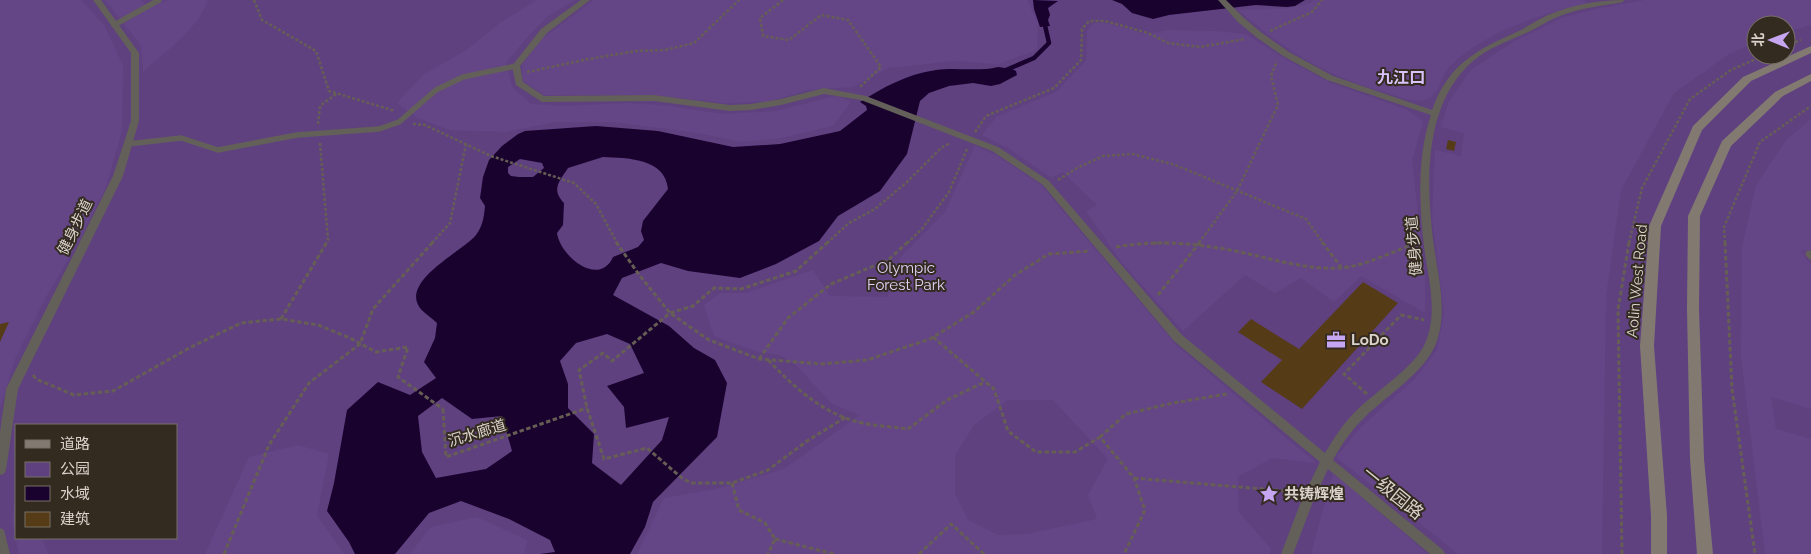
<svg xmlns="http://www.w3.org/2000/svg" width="1811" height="554" viewBox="0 0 1811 554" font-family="Raleway,'Noto Sans SC',sans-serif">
	<rect width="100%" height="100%" fill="#342b20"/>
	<path fill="#5f4180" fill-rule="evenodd" d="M 0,0 L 1811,0 L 1811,554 L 0,554 ZM 1756,25 L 1786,25 L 1786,55 L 1756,55 ZM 16,425 L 176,425 L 176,538 L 16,538 Z"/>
	<path fill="#644687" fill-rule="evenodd" d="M 0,0 L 81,0 L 104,25 L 123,65 L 122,130 L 106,188 L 80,239 L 46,297 L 15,359 L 0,409 Z
		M 105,0 L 141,0 L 146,5 L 171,0 L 208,0 C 197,30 166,51 143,72 L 141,45 Z
		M 537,0 L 575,0 L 548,16 L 529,35 L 506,63 L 512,87 L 531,104 L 563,106 L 628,103 L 669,106 L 723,114 L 776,111 L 836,96 L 851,102 L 833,126 L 781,138 L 742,142 L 697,133 L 615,122 L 555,122 L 506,132 L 449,130 L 418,118 L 397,103 L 424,74 L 465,51 L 500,23 Z
		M 594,0 L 1027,0 L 1038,23 L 1037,50 L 998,64 L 954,61 L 889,68 L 852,87 L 809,90 L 767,102 L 725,103 L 652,95 L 544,95 L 523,81 L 522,65 L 539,41 Z
		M 1313,0 L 1580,0 L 1590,3 C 1541,13 1487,31 1450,66 C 1440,76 1441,94 1427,99 C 1415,104 1401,97 1390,94 C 1372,88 1353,83 1336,75 C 1300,60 1268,35 1238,10 L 1284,9 L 1311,3 Z
		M 1645,0 L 1811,0 L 1811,25 L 1786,32 L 1786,25 L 1756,25 L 1756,42 L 1729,54 L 1674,93 L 1621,190 L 1606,297 L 1602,554 L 1458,554 L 1336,457 L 1362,426 L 1415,379 L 1437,350 L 1444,313 L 1432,217 L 1435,150 L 1461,156 L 1464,133 L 1441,127 L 1448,103 L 1471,70 L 1515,41 L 1564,17 L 1600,8 Z
		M 1094,23 L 1106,23 L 1146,34 L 1169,30 L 1215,31 L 1246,34 L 1287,60 L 1331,83 L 1408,110 L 1423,122 L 1412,160 L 1425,274 L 1425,313 L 1361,276 L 1334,302 L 1301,278 L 1275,293 L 1245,275 L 1183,331 L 1122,263 L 1086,211 L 1097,205 L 1063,172 L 1052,178 L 1008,148 L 982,135 L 996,117 L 1056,92 L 1086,61 L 1087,30 Z
		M 1811,119 L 1811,250 L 1801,251 L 1811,265 L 1811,409 L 1771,397 L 1776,429 L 1811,439 L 1811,554 L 1765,554 L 1741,356 L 1742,247 L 1756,185 L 1786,140 Z
		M 975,146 L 996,155 L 1041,185 L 1177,346 L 1316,463 L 1272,458 L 1238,477 L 1238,511 L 1271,549 L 1269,554 L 637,554 L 664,498 L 716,489 L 784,469 L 860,415 L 832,404 L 796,365 L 780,355 L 755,351 L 714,336 L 704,305 L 720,293 L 746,293 L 813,270 L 830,296 L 887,297 L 902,272 L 899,259 L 945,212 ZM 1008,400 L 1053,400 L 1108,459 L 1088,495 L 1097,519 L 1027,534 L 998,535 L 968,520 L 955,494 L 955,455 L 974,425 Z
		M 298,445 L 329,454 L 317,515 L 344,554 L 205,554 L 249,457 Z
		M 1333,473 L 1428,554 L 1311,554 Z
		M 16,495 L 16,538 L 42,538 L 48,554 L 19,554 L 12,520 Z
		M 477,517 L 527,540 L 524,554 L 410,554 L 431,527 Z"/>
	<path fill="#1a022f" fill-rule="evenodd" d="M 1033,0 L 1058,1 L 1048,8 L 1050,15 L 1048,20 L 1050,26 L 1040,27 L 1034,9 Z
		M 1112,0 L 1305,0 L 1295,6 L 1287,7 L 1256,5 L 1169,15 L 1153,19 L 1132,13 L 1122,4 Z
		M 998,67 L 1012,69 L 1016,71 L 1017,75 L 1000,84 L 991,86 L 973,83 L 949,86 L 929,93 L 920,101 L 907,154 L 880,191 L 838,216 L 819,241 L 776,264 L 740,278 L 688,271 L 661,263 L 622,278 L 613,295 L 669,326 L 694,348 L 715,360 L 727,383 L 717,437 L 653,502 L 645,527 L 630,554 L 540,554 L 555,552 L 550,540 L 509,519 L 461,501 L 429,513 L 395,554 L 355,554 L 349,542 L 327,511 L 334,483 L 347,410 L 378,382 L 410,395 L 436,378 L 424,362 L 435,338 L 437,323 C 432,318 424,313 420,308 C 400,281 463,251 476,235 C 483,226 484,216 485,206 L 480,198 L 483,177 L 489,160 L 502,146 L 518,134 L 525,131 L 596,126 L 658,131 L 733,147 L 780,144 L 840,131 L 867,110 L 866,106 L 860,102 C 884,87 907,74 936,70 C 956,67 978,72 998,67 ZM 603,157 C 627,158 665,158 668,189 L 643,221 L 641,231 L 644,240 L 638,247 L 613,257 C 599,288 560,256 557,233 L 563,225 L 564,203 C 551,189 559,182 568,168 ZM 520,159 L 542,163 L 544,168 L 533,177 L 519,177 L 511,176 L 508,173 L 508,167 ZM 607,334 L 630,344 L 644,373 L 607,386 L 624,407 L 626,428 L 669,417 L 662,440 L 621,485 L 592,463 L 594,434 L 568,408 L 568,384 L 560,361 L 576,343 ZM 442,398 L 472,419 L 502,416 L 512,451 L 486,469 L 436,478 L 422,452 L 418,416 Z"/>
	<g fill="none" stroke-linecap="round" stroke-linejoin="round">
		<path stroke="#1a022f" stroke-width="4.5" d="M 1006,70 L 1034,58 L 1049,43 L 1044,21"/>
	</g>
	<path fill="#563b17" d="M 1448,140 L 1456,142 L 1454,151 L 1446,149 Z
		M 1363,282 L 1398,303 L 1302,409 L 1261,382 L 1282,360 L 1238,332 L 1251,319 L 1299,349 Z
		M 9,322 L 0,342 L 0,324 Z"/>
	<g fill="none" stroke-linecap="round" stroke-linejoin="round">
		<path stroke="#665e55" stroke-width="2.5" stroke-dasharray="3 2" stroke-linecap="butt" d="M 254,0 L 262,20 L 316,51 L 329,91 L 395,111
			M 783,0 L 760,18 L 763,36 L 789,40 L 821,15 L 848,20 L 881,67 L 859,88
			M 1270,31 L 1312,12 L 1322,0
			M 1786,46 L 1801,40
			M 527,72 L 589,59 L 636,51 L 665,50 L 694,43 L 739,0
			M 318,124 L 320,106 L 336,94
			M 413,124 L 425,125 L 491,156 L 574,183 L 596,204 L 617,243
			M 975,132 L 986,116 L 1054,88 L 1081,60 L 1082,29 L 1089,21 L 1105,21 L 1148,33 L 1168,43 L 1200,47 L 1245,39
			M 320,143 L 328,240 L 326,243
			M 1058,180 L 1077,168 L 1103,156 L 1133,154 L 1175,165 L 1306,219 L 1323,243
			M 432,243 L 450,223 L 466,144
			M 827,243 L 849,223 L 875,209 L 907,182 L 941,148 L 950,143
			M 907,243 L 922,229 L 949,192 L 967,149
			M 1154,243 L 1167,243
			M 1199,243 L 1237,191 L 1278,105 L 1271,76 L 1277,61
			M 1629,243 L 1642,188 L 1690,99 L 1731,70 L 1765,55
			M 1725,243 L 1724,227 L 1760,142 L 1811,106"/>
		<path stroke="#665e55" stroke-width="3" stroke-dasharray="4.5 2.5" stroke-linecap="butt" d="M 616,242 L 640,276 L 670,313 L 709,340 L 759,359 L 822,364 L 867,360 L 930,339 L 974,312 L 1015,275 L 1049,254 L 1090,251
			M 828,242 L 796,271 L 741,289 L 714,288 L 693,306 L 670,313 L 612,361 L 603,353 L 579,370 L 587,408 L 604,459 L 647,448 L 683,479 L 692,483 L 732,483 L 768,470 L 807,441 L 846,417
			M 1322,242 L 1341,267
			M 1725,242 L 1732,389 L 1755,554
			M 1116,247 C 1160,239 1202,244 1245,253 C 1276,260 1308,270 1340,268 C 1365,266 1392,252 1416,243
			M 1158,295 L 1200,242
			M 281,319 L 327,242
			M 933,337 L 994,389 L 1008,431 L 1036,452 L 1075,452 L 1100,437 L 1134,478 L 1145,510 L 1124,554
			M 759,359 L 788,318 L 831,284 L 888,260 L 908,242
			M 768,360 C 795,388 823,414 862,423 C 877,426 893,427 908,429 L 947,400 L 985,382
			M 33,375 L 36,379 L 74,395 L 113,391 L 191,347 L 241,323 L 281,319 L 318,325
			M 1367,394 L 1344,374 L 1401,315 L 1424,320
			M 443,409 L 446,457 L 587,408
			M 1100,437 L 1126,414 L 1173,403 L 1227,394
			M 1134,478 L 1298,492
			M 732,483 L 739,510 L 765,523 L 775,539 L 768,554
			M 775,539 L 834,554
			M 224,554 L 269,445 L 309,383 L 360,344 L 373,309 L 433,242
			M 919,554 L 951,524 L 984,554
			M 1622,554 L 1618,310 L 1629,242"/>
		<path stroke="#635f59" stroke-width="5.5" d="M 114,25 L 159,0
			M 128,144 L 181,138 L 218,150 L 297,135 L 379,129 L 399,122 L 436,90 L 463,77 L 516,66"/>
		<path stroke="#635f59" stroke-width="7" d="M 1811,254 L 1809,254 L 1811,256"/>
		<path fill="#635f59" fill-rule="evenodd" d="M 93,0 L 101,0 L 139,53 L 139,121 L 123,176 L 18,389 L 6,470 L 4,474 L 0,475 L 0,432 L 6,389 L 113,176 L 131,121 L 131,53 Z
			M 581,0 L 590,0 L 547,33 L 520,66 L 523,82 L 544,96 L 654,95 L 730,105 L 751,104 L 781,99 L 824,88 L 866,96 L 998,147 L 1049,181 L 1182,335 L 1325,453 C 1334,438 1344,422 1357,410 C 1376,391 1417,366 1426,341 C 1438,312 1428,276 1424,247 C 1419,204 1417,156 1431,115 L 1327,80 L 1283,56 L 1256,37 L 1238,22 L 1218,0 L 1226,0 L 1244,18 L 1262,33 L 1289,52 L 1333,76 L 1432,110 C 1449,62 1479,49 1521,30 C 1530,25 1539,19 1548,15 C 1571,5 1599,0 1624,0 L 1623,2 C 1602,6 1580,8 1560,16 C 1548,20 1538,28 1526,33 C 1508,41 1488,48 1473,61 C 1424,103 1426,181 1433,239 C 1437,272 1448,308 1437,341 C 1427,371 1387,395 1365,417 C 1352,429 1342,444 1333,460 L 1443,550 L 1445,554 L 1430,554 L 1328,469 L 1314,499 L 1293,554 L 1281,554 L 1302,499 L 1320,462 L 1174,341 L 1043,185 L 992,151 L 861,100 L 824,94 L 781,105 L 751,110 L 730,111 L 654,101 L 542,102 L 516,85 L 512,66 L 541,29 Z
			M 0,528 L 4,530 L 10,554 L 0,554 Z"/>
		<path fill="#827a71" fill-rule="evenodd" d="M 1811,46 L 1811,53 L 1751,81 L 1702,130 L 1661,226 L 1654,346 L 1667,516 L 1667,554 L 1651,554 L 1651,516 L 1640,346 L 1649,226 L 1693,126 L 1743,77 Z
			M 1811,74 L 1811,81 L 1783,96 L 1731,146 L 1700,216 L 1699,309 L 1704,459 L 1713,554 L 1697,554 L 1690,459 L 1687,309 L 1688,216 L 1722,141 L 1775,92 Z"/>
		<path stroke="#665e55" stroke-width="3" stroke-dasharray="4.5 2.5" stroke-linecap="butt" d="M 318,325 L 350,338 L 376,352 L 408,347 L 398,377 L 443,409"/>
	</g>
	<defs>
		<g id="office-bare" transform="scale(1.5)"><path d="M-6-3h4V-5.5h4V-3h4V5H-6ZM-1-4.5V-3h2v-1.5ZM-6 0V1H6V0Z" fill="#c6a6f0" stroke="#342b20" stroke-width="2.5" paint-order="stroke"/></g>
		<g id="sight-bare" transform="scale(1.5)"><path d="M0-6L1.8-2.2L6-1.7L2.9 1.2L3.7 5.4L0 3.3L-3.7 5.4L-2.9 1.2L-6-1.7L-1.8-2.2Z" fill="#c6a6f0" stroke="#342b20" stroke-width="2.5" paint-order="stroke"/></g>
	</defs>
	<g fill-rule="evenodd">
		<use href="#office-bare" x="1336" y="340"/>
		<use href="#sight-bare" x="1269" y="494"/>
	</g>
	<g text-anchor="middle" stroke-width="4" stroke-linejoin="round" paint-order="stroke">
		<g font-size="15" fill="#d9d3cc" stroke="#342b20">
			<text transform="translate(75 227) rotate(-64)" y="5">健身步道</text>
			<text transform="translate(1414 246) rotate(-95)" y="5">健身步道</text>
			<text transform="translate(1637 281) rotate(-85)" y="5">Aolin West Road</text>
			<text transform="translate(477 433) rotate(-17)" y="5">沉水廊道</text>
		</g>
		<g font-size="15" fill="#e2d2f8" stroke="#342b20">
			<text x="906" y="273">Olympic<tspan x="906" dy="17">Forest Park</tspan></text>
		</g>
		<g font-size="15" font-weight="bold" fill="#d9d3cc" stroke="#342b20" text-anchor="start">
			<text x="1351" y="345">LoDo</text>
			<text x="1284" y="499">共铸辉煌</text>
		</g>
		<g font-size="16" font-weight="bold" fill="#dac2fa" stroke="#342b20">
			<text x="1401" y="83">九江口</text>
		</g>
		<g font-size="18" fill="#d9d3cc" stroke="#342b20">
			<text transform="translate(1393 493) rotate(39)" y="6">一级园路</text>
		</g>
	</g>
	<rect x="15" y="424" width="162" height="115" fill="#342b20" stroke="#766e65"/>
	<rect x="25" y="440" width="25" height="8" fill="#827a71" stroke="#766e65"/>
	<text x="60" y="449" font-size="15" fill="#d9d3cc">道路</text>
	<rect x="25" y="462" width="25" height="15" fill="#5f4180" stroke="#766e65"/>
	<text x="60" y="474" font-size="15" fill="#d9d3cc">公园</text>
	<rect x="25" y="486" width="25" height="15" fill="#1a022f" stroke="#766e65"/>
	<text x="60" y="499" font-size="15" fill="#d9d3cc">水域</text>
	<rect x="25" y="512" width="25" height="15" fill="#563b17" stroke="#766e65"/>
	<text x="60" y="524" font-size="15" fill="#d9d3cc">建筑</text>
	<g transform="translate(1771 40) rotate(271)"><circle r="24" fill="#342b20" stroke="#766e65"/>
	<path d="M0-4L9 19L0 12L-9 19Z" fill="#c6a6f0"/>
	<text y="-8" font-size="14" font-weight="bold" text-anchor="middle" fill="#d9d3cc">北</text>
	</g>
</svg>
